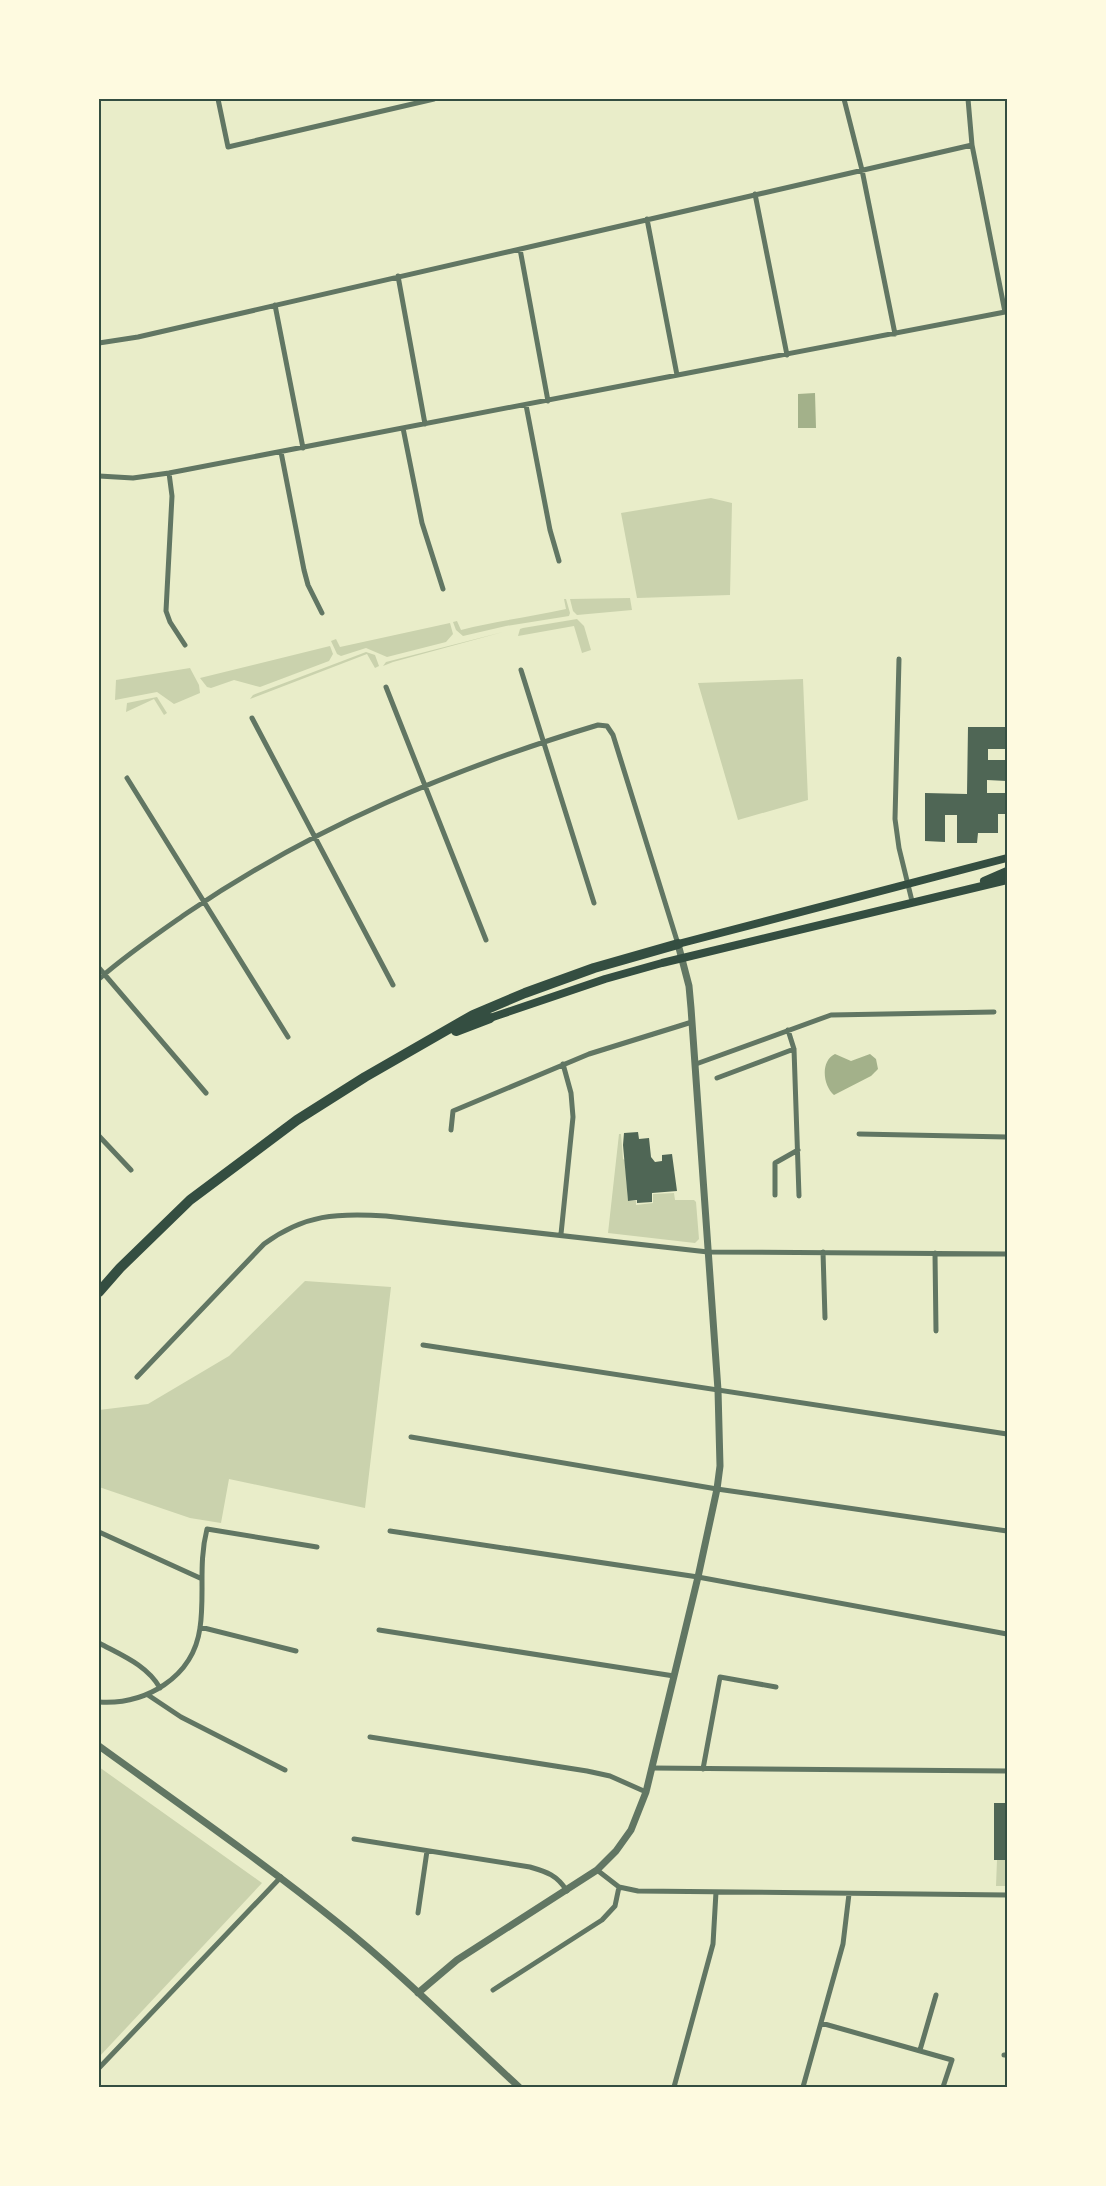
<svg xmlns="http://www.w3.org/2000/svg" width="1106" height="2186" viewBox="0 0 1106 2186" font-family="'Nunito Sans',sans-serif">
	<rect width="100%" height="100%" fill="#e9edc9"/>
	<path fill="#cad2ad" d="M 711,498 L 732,503 L 730,595 L 637,598 L 621,513 Z
		M 630,598 L 632,610 L 577,615 L 573,611 L 570,599 Z
		M 564,599 L 566,599 L 570,613 L 569,616 L 506,626 L 463,636 L 456,630 L 453,622 L 457,621 L 461,630 C 495,621 531,617 566,609 Z
		M 577,619 L 584,626 L 591,650 L 582,653 L 574,626 L 518,636 L 520,629 L 523,628 Z
		M 450,623 L 453,634 L 446,642 L 387,657 L 366,648 L 341,656 L 337,654 L 331,641 L 336,639 L 340,647 Z
		M 503,632 L 393,662 L 383,666 L 386,662 Z
		M 330,646 L 333,654 L 329,661 L 260,687 L 234,680 L 211,688 L 207,687 L 200,678 Z
		M 366,652 L 375,655 L 379,666 L 375,668 L 367,654 L 250,699 L 253,695 Z
		M 190,668 L 199,685 L 200,693 L 174,704 L 157,692 L 115,700 L 116,680 Z
		M 803,679 L 808,800 L 738,820 L 698,683 Z
		M 157,697 L 167,713 L 164,715 L 154,699 L 126,712 L 127,703 Z
		M 619,1134 L 621,1134 L 623,1159 L 625,1160 L 628,1201 L 636,1201 L 636,1205 L 653,1203 L 653,1194 L 674,1193 L 675,1200 L 694,1200 L 696,1202 L 699,1239 L 695,1243 L 608,1233 Z
		M 305,1281 L 391,1287 L 365,1508 L 229,1479 L 221,1523 L 190,1518 L 99,1487 L 99,1410 L 148,1404 L 229,1356 Z
		M 99,1767 L 262,1883 L 99,2057 Z
		M 997,1860 L 1007,1860 L 1007,1886 L 996,1886 Z"/>
	<path fill="#a3b18a" d="M 815,393 L 816,428 L 798,428 L 798,394 Z
		M 835,1054 L 851,1061 L 870,1054 L 876,1059 L 878,1069 L 871,1076 L 834,1095 C 823,1086 820,1061 835,1054 Z"/>
	<path fill="#4f6655" d="M 968,727 L 1007,727 L 1007,749 L 988,749 L 988,760 L 1007,760 L 1007,781 L 987,780 L 987,793 L 1007,793 L 1007,814 L 998,814 L 998,833 L 978,833 L 977,843 L 957,843 L 957,815 L 945,815 L 945,842 L 925,841 L 925,793 L 967,794 Z
		M 638,1132 L 639,1139 L 649,1138 L 651,1157 L 655,1162 L 662,1161 L 662,1155 L 672,1154 L 677,1191 L 652,1193 L 652,1202 L 637,1203 L 637,1200 L 628,1201 L 623,1145 L 624,1133 Z
		M 994,1803 L 1007,1803 L 1007,1860 L 994,1860 Z"/>
	<g fill="none" stroke-linecap="round" stroke-linejoin="round">
		<path stroke="#617663" stroke-width="5" d="M 218,99 L 228,147 L 434,99
			M 844,99 L 862,170 L 895,334
			M 755,194 L 787,355
			M 647,219 L 677,375
			M 520,249 L 548,401
			M 398,276 L 425,424
			M 275,305 L 303,448
			M 99,343 L 138,337 L 972,145
			M 526,405 L 550,530 L 559,561
			M 403,428 L 422,523 L 443,589
			M 281,452 L 304,570 L 308,585 L 322,613
			M 169,473 L 172,496 L 166,611 L 170,622 L 185,645
			M 99,476 L 133,478 L 169,473 L 1005,312 L 972,145 L 968,99
			M 899,659 L 895,819 L 899,848 L 912,901
			M 521,670 L 594,903
			M 386,687 L 486,940
			M 252,718 L 393,985
			M 127,778 L 288,1037
			M 99,968 L 206,1093
			M 99,979 C 126,955 157,934 187,913 C 313,827 452,769 598,725 L 607,726 L 613,735 L 678,944
			M 788,1030 L 794,1049 L 799,1196
			M 696,1064 L 831,1015 L 994,1012
			M 717,1078 L 794,1049
			M 451,1130 L 453,1111 L 589,1054 L 692,1022
			M 859,1134 L 1007,1137
			M 99,1136 L 131,1170
			M 775,1195 L 775,1163 L 798,1150
			M 561,1234 L 573,1117 L 571,1093 L 563,1064
			M 823,1252 L 825,1318
			M 935,1253 L 936,1331
			M 423,1345 L 1007,1434
			M 137,1377 L 264,1244 C 305,1214 337,1213 386,1216 L 708,1252 L 1007,1254
			M 411,1437 L 717,1489 L 1007,1531
			M 390,1531 L 698,1577 L 1007,1634
			M 99,1532 L 200,1578
			M 200,1627 L 296,1651
			M 379,1630 L 674,1676
			M 99,1643 C 121,1655 147,1665 160,1688
			M 148,1695 L 181,1717 L 285,1770
			M 99,1702 C 145,1705 193,1678 200,1628 C 205,1595 198,1564 207,1529 L 317,1547
			M 370,1737 L 587,1771 L 610,1776 L 646,1792
			M 652,1768 L 1007,1771
			M 703,1769 L 720,1677 L 776,1687
			M 354,1839 L 530,1867 C 547,1872 557,1875 567,1891
			M 597,1870 L 619,1887 L 638,1891 L 1007,1895
			M 418,1913 L 427,1851
			M 493,1990 L 602,1920 L 615,1906 L 619,1887
			M 821,2023 L 952,2060 L 943,2087
			M 920,2050 L 936,1995
			M 1004,2055 L 1007,2055
			M 99,2068 L 281,1877
			M 674,2087 L 713,1944 L 716,1892
			M 803,2087 L 843,1944 L 849,1894"/>
		<path stroke="#617663" stroke-width="7" d="M 99,1746 C 179,1804 260,1860 337,1922 C 401,1973 459,2032 519,2087
			M 418,1993 L 457,1960 L 597,1870 L 616,1851 L 631,1830 L 646,1792 L 698,1577 L 717,1489 L 720,1466 L 718,1390 L 691,1008 L 689,986 L 678,944"/>
		<path stroke="#344e41" stroke-width="8" d="M 984,881 L 1007,871
			M 678,944 L 1007,858
			M 490,1018 L 605,979 L 662,963 L 1007,880"/>
		<path stroke="#344e41" stroke-width="10" d="M 456,1031 L 490,1018
			M 99,1292 L 120,1268 L 190,1200 L 297,1120 L 365,1077 L 473,1015 L 525,993 L 594,968 L 678,944"/>
	</g>
	<rect width="1106" height="2186" fill="none" stroke="#fefae0" stroke-width="200"/>
	<rect x="100" y="100" width="906" height="1986" fill="none" stroke="#344e41" stroke-width="2"/>
</svg>
